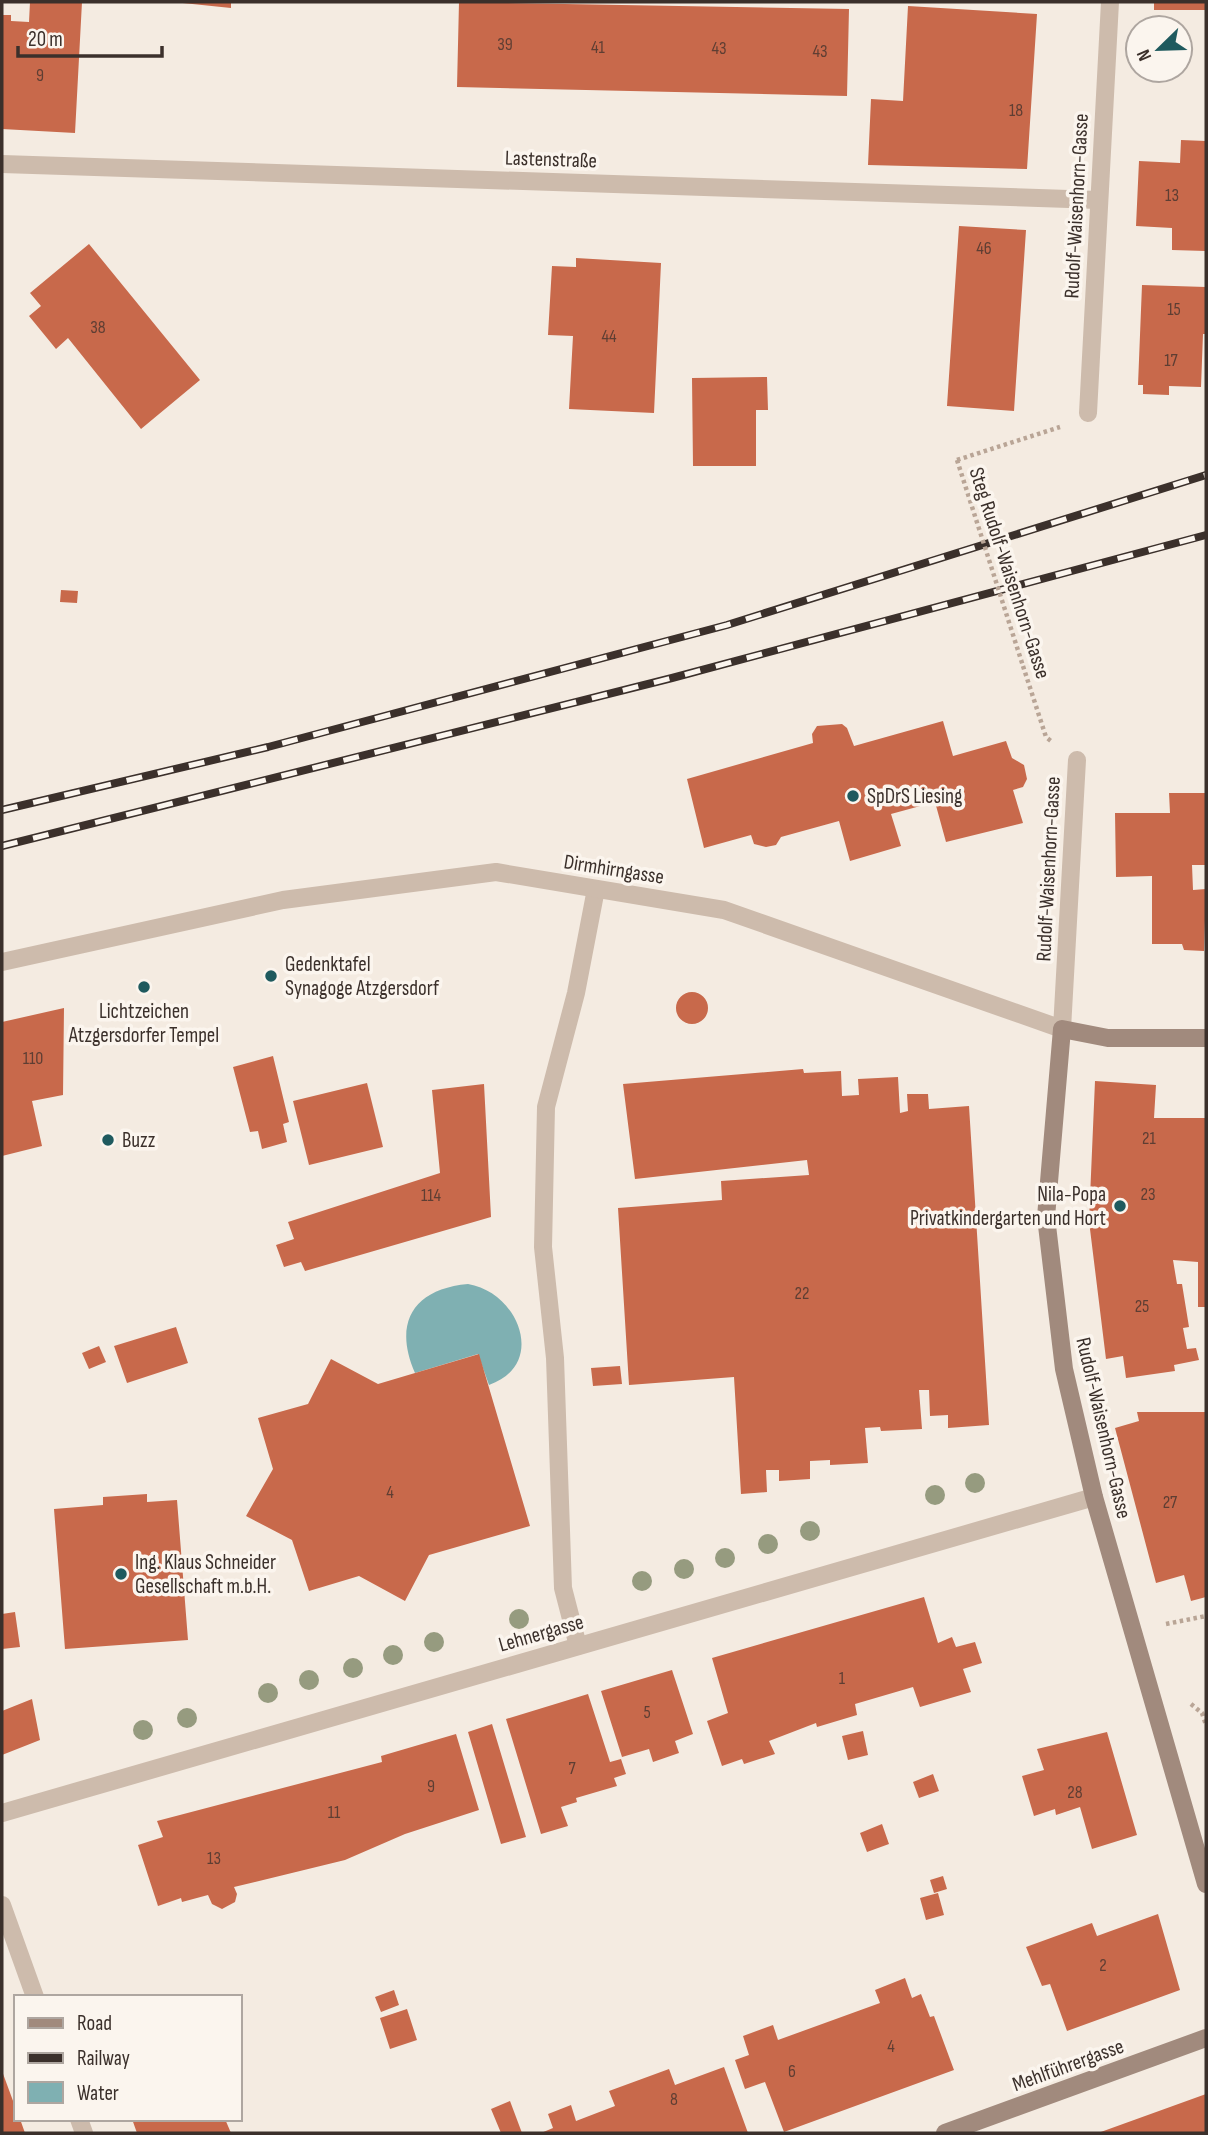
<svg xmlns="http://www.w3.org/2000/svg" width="1208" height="2135" viewBox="0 0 1208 2135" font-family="'Sofia Sans Condensed',sans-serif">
	<rect width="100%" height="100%" fill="#f4ebe1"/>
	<path fill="#7fb0b2" d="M 468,1284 C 518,1292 548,1364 489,1385 L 478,1354 L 415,1373 C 393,1323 413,1289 468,1284 Z"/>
	<path fill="#c8694b" d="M 30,2 L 82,2 L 75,133 L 2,129 L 2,15 L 11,15 L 11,21 L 29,22 Z
		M 173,2 L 231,2 L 231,8 Z
		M 459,2 L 849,9 L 847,96 L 457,87 Z
		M 1154,2 L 1206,2 L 1206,10 L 1154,10 Z
		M 908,6 L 1037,14 L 1027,169 L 868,165 L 871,99 L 903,101 Z
		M 1181,140 L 1206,141 L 1206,251 L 1172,250 L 1172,228 L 1136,226 L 1139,161 L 1180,163 Z
		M 959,226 L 1026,230 L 1014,411 L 947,406 Z
		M 89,244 L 200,380 L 141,429 L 68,338 L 56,349 L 29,316 L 41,306 L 30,293 Z
		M 576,258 L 661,263 L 654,413 L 569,409 L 573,336 L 548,335 L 552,266 L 576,267 Z
		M 1142,285 L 1206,287 L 1206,334 L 1203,334 L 1201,387 L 1169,386 L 1169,395 L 1143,394 L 1143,385 L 1138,385 Z
		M 767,377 L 768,410 L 756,410 L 756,466 L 693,466 L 692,378 Z
		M 61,590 L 78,591 L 77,603 L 60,602 Z
		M 943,721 L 953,756 L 1006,741 L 1012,758 L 1024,765 L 1027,779 L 1023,787 L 1013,790 L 1023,823 L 946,842 L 935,802 L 891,814 L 901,846 L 850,861 L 839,821 L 781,837 L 776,845 L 766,847 L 754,844 L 751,835 L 704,848 L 687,779 L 813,743 L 812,734 L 817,726 L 842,724 L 847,728 L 854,746 Z
		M 1169,793 L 1206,793 L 1206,865 L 1192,865 L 1193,890 L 1206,889 L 1204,951 L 1184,950 L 1182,944 L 1152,944 L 1152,876 L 1116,877 L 1115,813 L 1170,813 Z
		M676 1008a16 16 0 1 1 32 0a16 16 0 1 1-32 0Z
		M 64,1008 L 63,1095 L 32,1101 L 42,1146 L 2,1156 L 2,1022 Z
		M 273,1056 L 289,1122 L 283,1124 L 287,1142 L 262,1149 L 258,1131 L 250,1132 L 233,1067 Z
		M 803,1069 L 804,1073 L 841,1071 L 842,1096 L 859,1095 L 858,1079 L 898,1077 L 900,1113 L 908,1111 L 907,1094 L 928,1094 L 929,1109 L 969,1106 L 989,1425 L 948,1428 L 948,1415 L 930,1416 L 929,1390 L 919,1390 L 922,1429 L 881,1431 L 880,1427 L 865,1428 L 868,1463 L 830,1465 L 830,1460 L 810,1461 L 810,1479 L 779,1481 L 779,1470 L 766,1470 L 767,1492 L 741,1494 L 734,1377 L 629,1385 L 618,1208 L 722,1200 L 721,1181 L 809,1175 L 807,1160 L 635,1179 L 623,1084 Z
		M 1095,1081 L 1156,1085 L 1154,1118 L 1206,1118 L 1206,1307 L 1198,1307 L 1198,1262 L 1173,1260 L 1177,1284 L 1182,1284 L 1189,1327 L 1183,1328 L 1187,1349 L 1196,1348 L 1199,1360 L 1174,1365 L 1175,1371 L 1126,1378 L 1123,1356 L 1106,1359 L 1089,1221 Z
		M 367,1083 L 383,1147 L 309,1165 L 293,1101 Z
		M 484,1084 L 491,1217 L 305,1271 L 301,1262 L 284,1267 L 276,1245 L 294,1239 L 288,1222 L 440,1173 L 432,1090 Z
		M 176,1327 L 188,1363 L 127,1383 L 114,1346 Z
		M 99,1346 L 106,1362 L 89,1369 L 82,1353 Z
		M 479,1354 L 530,1526 L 429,1555 L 405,1601 L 359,1576 L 309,1591 L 292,1540 L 246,1516 L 273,1469 L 258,1418 L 308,1404 L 331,1359 L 378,1384 Z
		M 620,1366 L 622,1384 L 593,1386 L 591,1368 Z
		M 1137,1412 L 1206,1412 L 1206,1597 L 1191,1601 L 1184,1575 L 1156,1583 L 1115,1428 L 1139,1421 Z
		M 147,1494 L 147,1502 L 177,1500 L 188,1640 L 65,1649 L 54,1509 L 103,1505 L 103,1497 Z
		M 924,1597 L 938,1643 L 952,1637 L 956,1647 L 975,1642 L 982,1663 L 963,1669 L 971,1692 L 920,1707 L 913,1687 L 855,1704 L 857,1715 L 817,1727 L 816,1723 L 769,1741 L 775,1754 L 744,1764 L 742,1759 L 722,1766 L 707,1721 L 728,1713 L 712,1658 Z
		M 15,1612 L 20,1647 L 2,1649 L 2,1614 Z
		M 672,1670 L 693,1734 L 675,1741 L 679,1753 L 653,1762 L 649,1749 L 622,1757 L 601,1691 Z
		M 588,1694 L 610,1762 L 621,1759 L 626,1774 L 614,1778 L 617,1786 L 576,1798 L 577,1802 L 561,1807 L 568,1826 L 541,1834 L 506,1719 Z
		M 32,1699 L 40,1740 L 2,1755 L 2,1711 Z
		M 492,1724 L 526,1837 L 501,1844 L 468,1732 Z
		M 863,1731 L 868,1755 L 848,1760 L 842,1736 Z
		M 1107,1732 L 1137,1835 L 1092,1849 L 1080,1807 L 1056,1815 L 1055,1809 L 1034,1816 L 1022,1776 L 1044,1770 L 1037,1749 Z
		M 456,1734 L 479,1810 L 405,1834 L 345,1860 L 234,1887 L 237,1894 L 235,1902 L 222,1909 L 212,1904 L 208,1895 L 182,1902 L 181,1898 L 158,1906 L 138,1845 L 163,1837 L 157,1821 L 382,1762 L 381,1756 Z
		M 933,1774 L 939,1791 L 919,1798 L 913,1782 Z
		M 882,1824 L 889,1844 L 867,1852 L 860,1833 Z
		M 943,1876 L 947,1889 L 934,1893 L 930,1880 Z
		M 938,1893 L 944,1915 L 926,1920 L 920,1898 Z
		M 1158,1914 L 1180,1990 L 1067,2031 L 1050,1984 L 1042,1986 L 1026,1947 L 1092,1923 L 1097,1936 Z
		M 905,1978 L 912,1998 L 921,1994 L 930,2017 L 934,2016 L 954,2070 L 784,2132 L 765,2082 L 745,2089 L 735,2060 L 749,2055 L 743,2036 L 773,2025 L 778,2040 L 880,2003 L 875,1990 Z
		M 394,1990 L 399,2005 L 381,2012 L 375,1997 Z
		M 407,2009 L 417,2040 L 390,2049 L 380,2018 Z
		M 724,2067 L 748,2133 L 541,2133 L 553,2128 L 548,2114 L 571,2105 L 576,2121 L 615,2106 L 609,2091 L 669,2069 L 675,2085 Z
		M 2,2071 L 16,2109 L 16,2119 L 20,2119 L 25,2133 L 2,2133 Z
		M 1206,2094 L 1206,2133 L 1098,2133 Z
		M 510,2101 L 522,2133 L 501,2133 L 491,2109 Z
		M 132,2119 L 225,2119 L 231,2133 L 137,2133 Z"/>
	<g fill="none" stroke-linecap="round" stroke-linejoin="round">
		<path stroke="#b9a596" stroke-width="4.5" stroke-dasharray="3.5 3.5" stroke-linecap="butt" d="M 957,460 L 1060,427
			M 1023,666 L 1046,737 L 1051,741
			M 1166,1624 L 1206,1616
			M 1191,1704 L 1202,1713 L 1206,1725"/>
		<path stroke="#cdbbac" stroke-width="18" d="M 578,1646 L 563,1588 L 555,1358 L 543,1247 L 546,1107 L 576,993 L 596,889"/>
		<path stroke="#cdbbac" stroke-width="18" d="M 2,164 L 1099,200
			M 1088,413 L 1110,2
			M 2,962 L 283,900 L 496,872 L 724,910 L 1062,1029 L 1077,760
			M 2,1813 L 1094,1497
			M 2,1905 L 35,1997
			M 79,2119 L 84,2133"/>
		<path stroke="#a18a7d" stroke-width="18" d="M 1206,1038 L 1108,1038 L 1062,1029 L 1046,1217 L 1064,1369 L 1094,1497 L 1206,1884
			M 945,2133 L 1206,2038"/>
		<g stroke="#3b302b" stroke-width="8">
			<path id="rail" d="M 2,810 L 268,747 L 727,625 L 1206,475
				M 2,846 L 672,678 L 1206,535"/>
		</g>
		<use href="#rail" stroke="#fbf5ee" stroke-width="5" stroke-dasharray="16" stroke-linecap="butt"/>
		<path stroke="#b9a596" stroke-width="4.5" stroke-dasharray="3.5 3.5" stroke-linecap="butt" d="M 957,460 L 1023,666"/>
	</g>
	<g fill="#969b7f">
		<circle cx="975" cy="1483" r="10"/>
		<circle cx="935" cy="1495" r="10"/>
		<circle cx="810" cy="1531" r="10"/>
		<circle cx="768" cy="1544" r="10"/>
		<circle cx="725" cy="1558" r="10"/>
		<circle cx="684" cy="1569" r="10"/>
		<circle cx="642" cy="1581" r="10"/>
		<circle cx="519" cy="1619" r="10"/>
		<circle cx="434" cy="1642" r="10"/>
		<circle cx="393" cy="1655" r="10"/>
		<circle cx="353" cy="1668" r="10"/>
		<circle cx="309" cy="1680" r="10"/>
		<circle cx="268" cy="1693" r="10"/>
		<circle cx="187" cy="1718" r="10"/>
		<circle cx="143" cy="1730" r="10"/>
	</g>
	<g fill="#1f5a5e" stroke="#fbf5ee" stroke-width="2.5">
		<circle cx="853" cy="796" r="7"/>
		<circle cx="271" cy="976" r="7"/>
		<circle cx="144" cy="987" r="7"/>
		<circle cx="108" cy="1140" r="7"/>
		<circle cx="1120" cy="1206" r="7"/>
		<circle cx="121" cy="1574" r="7"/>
	</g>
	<g text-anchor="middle" stroke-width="7" stroke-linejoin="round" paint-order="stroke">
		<g font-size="18" fill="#5e3e33">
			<text x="505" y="50">39</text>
			<text x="598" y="53">41</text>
			<text x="719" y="54">43</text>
			<text x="820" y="57">43</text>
			<text x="40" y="81">9</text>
			<text x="1016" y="116">18</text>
			<text x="1172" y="201">13</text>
			<text x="984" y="254">46</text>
			<text x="1174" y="315">15</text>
			<text x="98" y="333">38</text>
			<text x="609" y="342">44</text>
			<text x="1171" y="366">17</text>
			<text x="33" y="1064">110</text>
			<text x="1149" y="1144">21</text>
			<text x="1148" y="1200">23</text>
			<text x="431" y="1201">114</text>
			<text x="802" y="1299">22</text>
			<text x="1142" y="1312">25</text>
			<text x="390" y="1498">4</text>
			<text x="1170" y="1508">27</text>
			<text x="842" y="1684">1</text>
			<text x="647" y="1718">5</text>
			<text x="572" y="1774">7</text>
			<text x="431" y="1792">9</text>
			<text x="1075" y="1798">28</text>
			<text x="334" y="1818">11</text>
			<text x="214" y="1864">13</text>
			<text x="1103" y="1971">2</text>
			<text x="891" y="2052">4</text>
			<text x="792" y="2077">6</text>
			<text x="674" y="2105">8</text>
		</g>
		<g font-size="21" fill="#3b302b" stroke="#fbf5ee">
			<text transform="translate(551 159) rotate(2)" y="7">Lastenstraße</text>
			<text transform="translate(1076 206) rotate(-87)" y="7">Rudolf-Waisenhorn-Gasse</text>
			<text transform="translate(1010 573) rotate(72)" y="7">Steg Rudolf-Waisenhorn-Gasse</text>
			<text transform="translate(614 869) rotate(9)" y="7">Dirmhirngasse</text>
			<text transform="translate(1048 869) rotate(-87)" y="7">Rudolf-Waisenhorn-Gasse</text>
			<text transform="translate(1104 1428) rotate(77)" y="7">Rudolf-Waisenhorn-Gasse</text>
			<text transform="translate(541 1633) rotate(-16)" y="7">Lehnergasse</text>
			<text transform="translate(1068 2065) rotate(-20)" y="7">Mehlführergasse</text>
		</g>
		<g font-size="21" fill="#3b302b" stroke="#fbf5ee" text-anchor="start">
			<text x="867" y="803">SpDrS Liesing</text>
			<text x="285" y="971">Gedenktafel<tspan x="285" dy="24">Synagoge Atzgersdorf</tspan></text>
			<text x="144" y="1018" text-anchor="middle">Lichtzeichen<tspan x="144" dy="24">Atzgersdorfer Tempel</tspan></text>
			<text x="122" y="1147">Buzz</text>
			<text x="1106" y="1201" text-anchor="end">Nila-Popa<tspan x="1106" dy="24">Privatkindergarten und Hort</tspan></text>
			<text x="135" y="1569">Ing. Klaus Schneider<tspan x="135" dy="24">Gesellschaft m.b.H.</tspan></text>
		</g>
	</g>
	<rect width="1208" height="2135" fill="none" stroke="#3b302b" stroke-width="7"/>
	<rect x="14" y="1995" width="228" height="126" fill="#fbf5ee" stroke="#aea6a0" stroke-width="2"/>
	<rect x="28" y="2018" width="35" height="10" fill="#a18a7d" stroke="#aea6a0" stroke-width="2"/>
	<text x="77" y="2030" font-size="21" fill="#3b302b">Road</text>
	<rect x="28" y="2053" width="35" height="10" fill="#3b302b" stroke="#aea6a0" stroke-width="2"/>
	<text x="77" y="2065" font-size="21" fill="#3b302b">Railway</text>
	<rect x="28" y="2082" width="35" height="21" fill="#7fb0b2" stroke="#aea6a0" stroke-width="2"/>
	<text x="77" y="2100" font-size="21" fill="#3b302b">Water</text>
	<g transform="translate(1159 49) rotate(247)"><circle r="33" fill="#fbf5ee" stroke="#aea6a0" stroke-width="2"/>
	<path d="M0-5L12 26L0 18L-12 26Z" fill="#1f5a5e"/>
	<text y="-10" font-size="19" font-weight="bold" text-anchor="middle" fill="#3b302b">N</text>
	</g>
	<path d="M18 46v10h144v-10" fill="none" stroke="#3b302b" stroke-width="3.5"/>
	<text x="28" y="46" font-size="21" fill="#3b302b" stroke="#fbf5ee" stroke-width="5" paint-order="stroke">20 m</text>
</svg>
